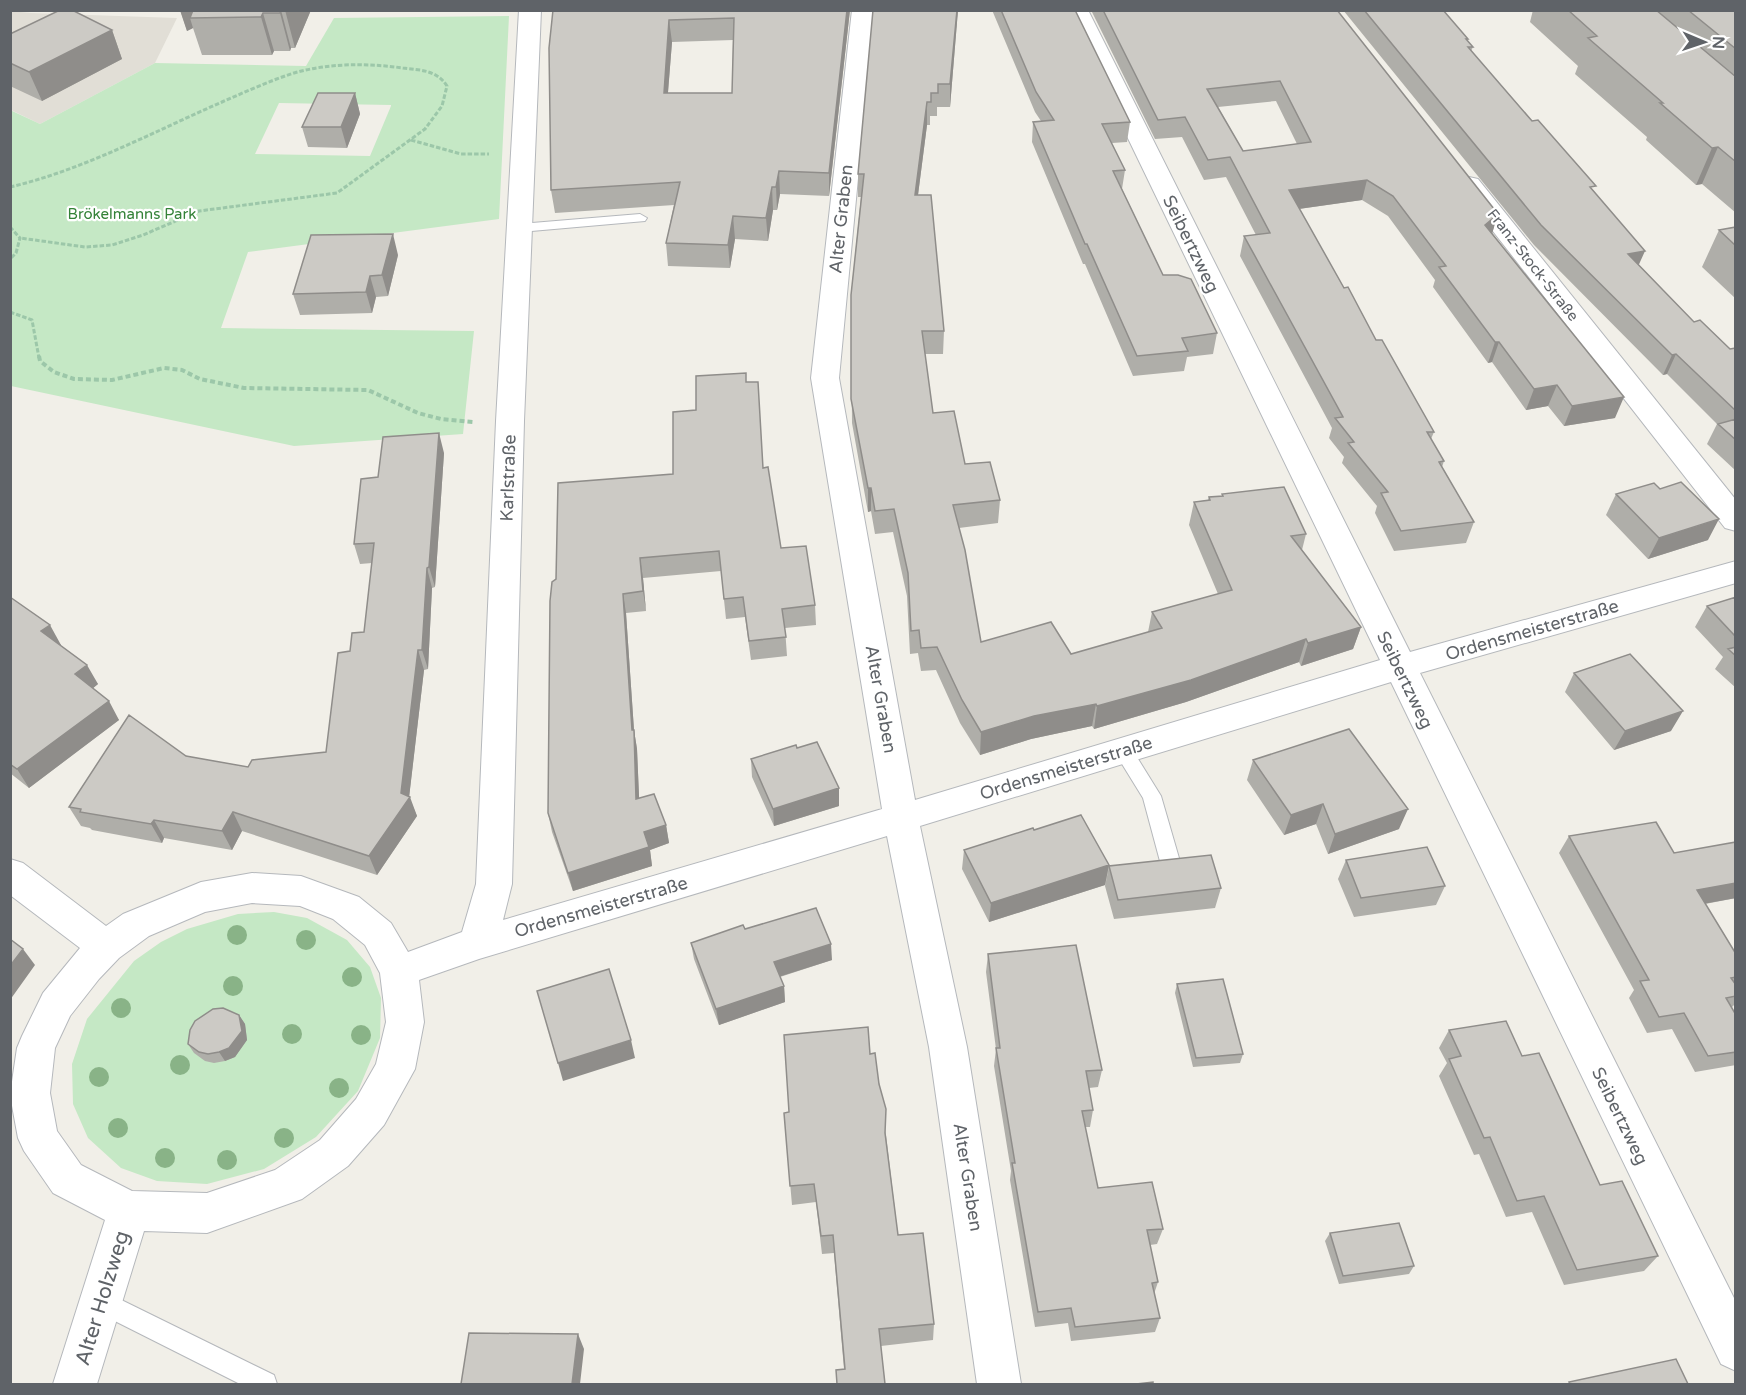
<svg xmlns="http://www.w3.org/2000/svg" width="1746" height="1395" viewBox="0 0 1746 1395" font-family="'Varela Round',sans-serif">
	<rect width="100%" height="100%" fill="#f1efe8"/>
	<path fill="#e1ded6" d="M 10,11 L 31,13 L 177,18 L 155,63 L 40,124 L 11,110 Z"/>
	<path fill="#c5e8c5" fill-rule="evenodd" d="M 509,16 L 499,219 L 248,252 L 221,328 L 474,331 L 463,434 L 294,446 L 11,386 L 10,110 L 40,124 L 155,63 L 306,66 L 334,18 ZM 279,103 L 391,105 L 391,106 L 370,156 L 255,154 Z
		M 274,912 L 307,918 L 347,940 L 370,967 L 381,998 L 380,1038 L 358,1091 L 316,1137 L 264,1169 L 207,1184 L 157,1181 L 121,1168 L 88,1138 L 73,1104 L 72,1064 L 87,1019 L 134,961 L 161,942 L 187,929 L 238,914 Z"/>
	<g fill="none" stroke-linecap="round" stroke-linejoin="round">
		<g stroke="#b5b8bc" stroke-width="2">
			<path id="service" d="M 640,214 L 647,218 L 645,221 L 520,232 L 513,228 L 520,224 Z
				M 1123,744 L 1130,746 L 1161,796 L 1181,865 L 1178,871 L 1171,873 L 1164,871 L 1161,865 L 1143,798 L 1114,751 L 1116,746 Z
				M 101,1290 L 274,1375 L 277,1384 L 240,1384 L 93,1310 L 89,1302 L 93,1294 Z"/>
		</g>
		<g stroke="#b5b8bc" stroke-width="2">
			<path id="minor" d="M 519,10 L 541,10 L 524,421 L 512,884 L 503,920 L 882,809 L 811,378 L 852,10 L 874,10 L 839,378 L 915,800 L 1380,660 L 1066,10 L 1088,10 L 1410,652 L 1736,561 L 1736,583 L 1420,673 L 1736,1302 L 1736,1371 L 1721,1364 L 1391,682 L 920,826 L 967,1047 L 1021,1384 L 977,1384 L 929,1047 L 887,836 L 479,959 L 419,980 L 424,1022 L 415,1069 L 384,1125 L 348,1166 L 302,1199 L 207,1233 L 144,1231 L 97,1384 L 53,1384 L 105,1220 L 53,1193 L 24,1151 L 18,1138 L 10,1095 L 17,1048 L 22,1036 L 43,993 L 80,948 L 10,895 L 10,859 L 23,863 L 106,926 L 123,914 L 201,882 L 252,873 L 301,876 L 359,897 L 391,923 L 408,952 L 462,932 L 476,884 L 496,421 ZM 252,903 L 300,906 L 333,919 L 365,945 L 380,973 L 386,1022 L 376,1064 L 356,1099 L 320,1140 L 275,1170 L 207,1193 L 132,1191 L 81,1165 L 57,1131 L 50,1093 L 55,1048 L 70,1016 L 99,979 L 119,958 L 149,936 L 205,912 Z
				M 1469,177 L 1478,179 L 1736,500 L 1736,531 L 1725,528 L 1460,189 L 1457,184 L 1460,179 Z"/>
		</g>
		<path stroke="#9cc7a9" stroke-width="3" stroke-dasharray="4.5 2" stroke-linecap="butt" d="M 411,140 L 461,154 L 489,154
			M 10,187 C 83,170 153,132 222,102 C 245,92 269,81 294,73 C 329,63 367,63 403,68 C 420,70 437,70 447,86 L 442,106 L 425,129 L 337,193 L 199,211 L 143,235 L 112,245 L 85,247 L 20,238
			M 10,227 L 20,238 L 16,253 L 10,259
			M 10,312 L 32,320 L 39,358"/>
		<path stroke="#9cc7a9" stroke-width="4" stroke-dasharray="5 3" stroke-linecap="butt" d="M 39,356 L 40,361 L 54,372 L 74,379 L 112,380 L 164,368 L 182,370 L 200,379 L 244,388 L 368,390 L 418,413 L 441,419 L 473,422"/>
		<use href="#service" fill="#fff" fill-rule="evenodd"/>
		<use href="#minor" fill="#fff" fill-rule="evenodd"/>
	</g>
	<g fill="#89b387">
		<circle cx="237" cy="935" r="10"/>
		<circle cx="306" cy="940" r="10"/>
		<circle cx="352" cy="977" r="10"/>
		<circle cx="233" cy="986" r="10"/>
		<circle cx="121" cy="1008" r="10"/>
		<circle cx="292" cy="1034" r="10"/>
		<circle cx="361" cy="1035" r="10"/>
		<circle cx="180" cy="1065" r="10"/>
		<circle cx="99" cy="1077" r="10"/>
		<circle cx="339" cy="1088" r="10"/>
		<circle cx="118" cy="1128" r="10"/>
		<circle cx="284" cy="1138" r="10"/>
		<circle cx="165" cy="1158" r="10"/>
		<circle cx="227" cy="1160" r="10"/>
	</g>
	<path fill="#afaea9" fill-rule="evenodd" d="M 180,10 L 311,10 L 295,48 L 291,48 L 290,51 L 274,51 L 272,55 L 202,55 L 193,28 L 187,31 Z
		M 850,10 L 829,196 L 780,194 L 777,210 L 773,210 L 768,241 L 735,239 L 730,268 L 668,266 L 666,243 L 674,205 L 555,213 L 551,190 L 553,15 ZM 733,40 L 732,93 L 668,93 L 672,42 Z
		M 873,10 L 958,10 L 950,107 L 937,107 L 937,116 L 930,116 L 930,125 L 927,125 L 918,195 L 944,331 L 943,354 L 925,354 L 933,413 L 965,464 L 1000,500 L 998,523 L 959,528 L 981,642 L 1071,654 L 1148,632 L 1152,612 L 1218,594 L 1189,525 L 1194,502 L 1208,500 L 1209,497 L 1222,496 L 1222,494 L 1306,534 L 1302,550 L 1361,627 L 1353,649 L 1301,666 L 1299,662 L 1186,702 L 1094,729 L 1092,726 L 1031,739 L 980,755 L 960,723 L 936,670 L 921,671 L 918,653 L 910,654 L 907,596 L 893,532 L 875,534 L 871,511 L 868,512 L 852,423 L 851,295 L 861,197 L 858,197 L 858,174 Z
		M 992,10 L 1075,10 L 1130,122 L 1127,142 L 1112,143 L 1125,170 L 1122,189 L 1163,275 L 1217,333 L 1213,354 L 1187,357 L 1184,371 L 1133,376 L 1085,264 L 1083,264 L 1032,142 L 1033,122 L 1041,121 L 1035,112 Z
		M 1091,10 L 1337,10 L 1498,214 L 1492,233 L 1615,418 L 1564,426 L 1548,406 L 1526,410 L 1492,362 L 1488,363 L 1433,287 L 1435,280 L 1388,216 L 1362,200 L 1299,209 L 1344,288 L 1376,340 L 1434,432 L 1431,439 L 1444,461 L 1442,467 L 1474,522 L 1466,543 L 1394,551 L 1375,513 L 1377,506 L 1342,463 L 1344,457 L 1329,438 L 1332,428 L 1240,256 L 1244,236 L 1256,235 L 1226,177 L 1204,180 L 1182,137 L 1155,139 ZM 1276,101 L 1297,144 L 1243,151 L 1218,107 Z
		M 1343,10 L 1443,10 L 1473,47 L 1471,51 L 1594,191 L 1639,265 L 1694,322 L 1730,349 L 1736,348 L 1736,471 L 1707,444 L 1717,424 L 1667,374 L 1663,375 L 1534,245 Z
		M 1533,10 L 1736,10 L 1736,213 L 1702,184 L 1696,185 L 1646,140 L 1647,137 L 1575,74 L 1578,66 L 1530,22 Z
		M 112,30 L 122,59 L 42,101 L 10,86 L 10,34 Z
		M 355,93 L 360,114 L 347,148 L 308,147 L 302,127 Z
		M 1736,227 L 1736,299 L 1702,267 L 1719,230 Z
		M 398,255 L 388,296 L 376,297 L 372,313 L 300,315 L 293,294 Z
		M 746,382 L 763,468 L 781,548 L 815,605 L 816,625 L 785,628 L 787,656 L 751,660 L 745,617 L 726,619 L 721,571 L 643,578 L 646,611 L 626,613 L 634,730 L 637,749 L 639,798 L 666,825 L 669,843 L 650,850 L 652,866 L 573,891 L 552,832 L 548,813 L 556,579 L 673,474 L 696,410 Z
		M 444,453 L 435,587 L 432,588 L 428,669 L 424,670 L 409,797 L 417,816 L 377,875 L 242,831 L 232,850 L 164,838 L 162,843 L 92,830 L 90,828 L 81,826 L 69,807 L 186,756 L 248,767 L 326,752 L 350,651 L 364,632 L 372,563 L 360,564 L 354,544 L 378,477 Z
		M 1616,494 L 1708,540 L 1648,559 L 1606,515 Z
		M 10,597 L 61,645 L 60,645 L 98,684 L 93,688 L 119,720 L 29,788 L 10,773 Z
		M 1736,597 L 1736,688 L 1715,669 L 1723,657 L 1695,627 L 1707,606 Z
		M 1574,673 L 1671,731 L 1614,750 L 1565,692 Z
		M 797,748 L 839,788 L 839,806 L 774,826 L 752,777 L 751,759 Z
		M 1253,760 L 1399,829 L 1328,854 L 1316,824 L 1284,835 L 1247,780 Z
		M 1569,836 L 1674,853 L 1736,842 L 1736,898 L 1705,904 L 1736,954 L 1736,1003 L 1731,1008 L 1736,1015 L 1736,1065 L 1695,1072 L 1672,1029 L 1647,1033 L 1629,998 L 1634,990 L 1559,853 Z
		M 964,850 L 1109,865 L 1105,885 L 989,922 L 962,869 Z
		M 1346,860 L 1445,886 L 1436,905 L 1354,917 L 1338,879 Z
		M 1109,866 L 1221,888 L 1215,908 L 1114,919 L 1105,886 Z
		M 745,929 L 832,960 L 780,977 L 784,986 L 785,1002 L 719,1025 L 694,959 L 691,943 Z
		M 988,954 L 1102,1070 L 1098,1087 L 1089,1088 L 1093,1110 L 1090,1127 L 1085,1127 L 1098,1188 L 1163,1229 L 1157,1244 L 1150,1245 L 1158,1282 L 1154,1294 L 1160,1318 L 1155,1332 L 1071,1341 L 1068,1323 L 1035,1327 L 1010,1180 L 1011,1171 L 994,1066 L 996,1049 L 986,972 Z
		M 1177,984 L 1243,1054 L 1240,1063 L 1193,1067 L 1175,993 Z
		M 239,1015 L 245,1024 L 247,1040 L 235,1057 L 225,1061 L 214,1063 L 205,1061 L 194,1053 L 188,1044 Z
		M 1449,1030 L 1522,1056 L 1600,1185 L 1658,1256 L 1644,1271 L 1564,1285 L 1532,1212 L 1506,1217 L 1479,1154 L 1474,1155 L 1439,1076 L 1447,1063 L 1439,1048 Z
		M 870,1054 L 886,1135 L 898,1235 L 934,1324 L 933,1340 L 881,1346 L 885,1384 L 837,1384 L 836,1370 L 844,1369 L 834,1253 L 822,1254 L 816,1202 L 792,1205 L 784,1113 L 789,1112 Z
		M 1330,1233 L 1414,1266 L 1409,1274 L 1339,1284 L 1325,1241 Z"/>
	<path fill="#8f8d8a" d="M 180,10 L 220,10 L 190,18 L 193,28 L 187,31 Z
		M 281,10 L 291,48 L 290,51 L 280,13 Z
		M 285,10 L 311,10 L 295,48 Z
		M 847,10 L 850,10 L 829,196 L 829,173 Z
		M 957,10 L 958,10 L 950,107 L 950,84 Z
		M 263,13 L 274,51 L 272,55 L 261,17 Z
		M 669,20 L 672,42 L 666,116 L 664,93 Z
		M 112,30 L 122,59 L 42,101 L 29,72 Z
		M 355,93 L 360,114 L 347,148 L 341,127 Z
		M 927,102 L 927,125 L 915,218 L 915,195 Z
		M 1718,147 L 1702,184 L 1696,185 L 1712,148 Z
		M 779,171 L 780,194 L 777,210 L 776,187 Z
		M 1367,180 L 1362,200 L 1284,211 L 1289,190 Z
		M 772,187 L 773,210 L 768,241 L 766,218 Z
		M 1498,214 L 1492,234 L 1485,225 Z
		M 733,216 L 735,239 L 730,268 L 728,245 Z
		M 393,234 L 398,255 L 388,296 L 382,275 Z
		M 1645,251 L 1636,271 L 1628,254 Z
		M 370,276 L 376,297 L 372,313 L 366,292 Z
		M 1495,342 L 1499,342 L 1492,362 L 1488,363 Z
		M 1676,354 L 1667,374 L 1663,375 L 1672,355 Z
		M 1557,385 L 1548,406 L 1526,410 L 1534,389 Z
		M 1624,397 L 1615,418 L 1564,426 L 1572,406 Z
		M 439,433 L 444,453 L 435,587 L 429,567 Z
		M 868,488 L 871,488 L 871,511 L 868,512 Z
		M 1719,519 L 1708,540 L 1648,559 L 1659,538 Z
		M 640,558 L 643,578 L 646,611 L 643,591 Z
		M 427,568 L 432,588 L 428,669 L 422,650 Z
		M 623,594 L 626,613 L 635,745 L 634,730 L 637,749 L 640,818 L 636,799 Z
		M 50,625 L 61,645 L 52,651 L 41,631 Z
		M 1361,627 L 1353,649 L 1301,666 L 1308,643 Z
		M 1306,639 L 1299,662 L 1186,702 L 1094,729 L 1097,706 Z
		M 418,650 L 424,670 L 409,798 L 410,797 L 417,816 L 377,875 L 369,856 L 401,793 Z
		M 87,665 L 98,684 L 86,694 L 75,674 Z
		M 109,701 L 119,720 L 29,788 L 17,769 Z
		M 1096,704 L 1092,726 L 1031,739 L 980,755 L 981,732 L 1034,716 Z
		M 1683,711 L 1671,731 L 1614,750 L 1625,731 Z
		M 839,788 L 839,806 L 774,826 L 773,809 Z
		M 1323,804 L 1316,824 L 1284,835 L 1291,815 Z
		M 1408,809 L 1399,829 L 1328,854 L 1335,834 Z
		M 233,812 L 242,831 L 232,850 L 222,831 Z
		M 154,820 L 164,838 L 162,843 L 151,824 Z
		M 666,825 L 669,843 L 650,850 L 652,866 L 573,891 L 568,873 L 644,832 Z
		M 1109,865 L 1105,885 L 989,922 L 991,903 Z
		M 1736,883 L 1736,898 L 1686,907 L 1697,890 Z
		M 831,944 L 832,960 L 775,978 L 774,962 Z
		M 23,949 L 35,965 L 10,1000 L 10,966 Z
		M 784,986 L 785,1002 L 719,1025 L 716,1009 Z
		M 239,1015 L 245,1024 L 247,1040 L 235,1057 L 225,1061 L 219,1052 Z
		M 631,1040 L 635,1058 L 563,1081 L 558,1063 Z
		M 578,1334 L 584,1349 L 580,1384 L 572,1384 Z"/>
	<path fill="#cccac5" stroke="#8f8d8a" stroke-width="1.5" fill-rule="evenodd" d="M 60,10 L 72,10 L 112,30 L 29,72 L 10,63 L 10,34 Z
		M 193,10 L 281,10 L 280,13 L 263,13 L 261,17 L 190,18 Z
		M 553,10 L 847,10 L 829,173 L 779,171 L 776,187 L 772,187 L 766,218 L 733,216 L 728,245 L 666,243 L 680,182 L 551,190 L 549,48 ZM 734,18 L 732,93 L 664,93 L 669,20 Z
		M 873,10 L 957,10 L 950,84 L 938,84 L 938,93 L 931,93 L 931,102 L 927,102 L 915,195 L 931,195 L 944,331 L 922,331 L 933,413 L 954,411 L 965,464 L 990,462 L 1000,500 L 953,505 L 965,550 L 981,642 L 1051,622 L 1071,654 L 1162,628 L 1152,612 L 1232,590 L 1194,502 L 1210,500 L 1209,497 L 1223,496 L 1222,494 L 1284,487 L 1306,534 L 1291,536 L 1361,627 L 1308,643 L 1306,639 L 1191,680 L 1097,706 L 1096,704 L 1034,716 L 981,732 L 962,700 L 937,647 L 921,648 L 919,630 L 911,631 L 908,573 L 894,509 L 875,511 L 871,488 L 868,488 L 851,399 L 851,295 L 864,174 L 858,174 Z
		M 1001,10 L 1075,10 L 1130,122 L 1102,124 L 1125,170 L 1113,171 L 1163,275 L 1178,275 L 1191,279 L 1217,333 L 1182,338 L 1188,351 L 1137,356 L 1087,244 L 1085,244 L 1033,122 L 1054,120 L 1036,92 Z
		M 1103,10 L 1337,10 L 1498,214 L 1485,225 L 1624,397 L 1572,406 L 1557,385 L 1534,389 L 1499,342 L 1495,342 L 1439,267 L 1446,266 L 1393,196 L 1367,180 L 1289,190 L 1344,288 L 1348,287 L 1376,340 L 1382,340 L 1434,432 L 1427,432 L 1444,461 L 1439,462 L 1474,522 L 1401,531 L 1381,493 L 1388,492 L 1348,443 L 1354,442 L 1335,418 L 1343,417 L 1244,236 L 1270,233 L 1230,157 L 1208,160 L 1185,117 L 1158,120 ZM 1280,81 L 1311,142 L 1243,151 L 1207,89 Z
		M 1364,10 L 1443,10 L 1468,39 L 1466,39 L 1473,47 L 1468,47 L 1532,121 L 1538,120 L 1596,186 L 1590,187 L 1645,251 L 1628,254 L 1694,322 L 1700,320 L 1730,349 L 1736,348 L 1736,411 L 1676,354 L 1672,355 L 1541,225 Z
		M 1568,10 L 1656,10 L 1736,77 L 1736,162 L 1718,147 L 1712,148 L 1660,103 L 1663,103 L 1588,38 L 1597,36 Z
		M 1688,10 L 1736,10 L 1736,49 Z
		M 318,93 L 355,93 L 341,127 L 302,127 Z
		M 1736,227 L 1736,246 L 1719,230 Z
		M 393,234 L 382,275 L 370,276 L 366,292 L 293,294 L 311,235 Z
		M 746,373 L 746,382 L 758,382 L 763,468 L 768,467 L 781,548 L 806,546 L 815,605 L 782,609 L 786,637 L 749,641 L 743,597 L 724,599 L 719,551 L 640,558 L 643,591 L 623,594 L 632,730 L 634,730 L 636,799 L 654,794 L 666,825 L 644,832 L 649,847 L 568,873 L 548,813 L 550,601 L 552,582 L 556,579 L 558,483 L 673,474 L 673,412 L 696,410 L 696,376 Z
		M 1736,419 L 1736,440 L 1718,424 Z
		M 439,433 L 429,567 L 427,568 L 422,650 L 418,650 L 401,793 L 410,797 L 369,856 L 233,812 L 222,831 L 154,820 L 151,824 L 80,812 L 81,809 L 69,807 L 129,715 L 186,756 L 248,767 L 252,760 L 326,752 L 338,653 L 350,651 L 352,633 L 364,632 L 374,543 L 354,544 L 361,479 L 378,477 L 383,437 Z
		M 1681,482 L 1719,519 L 1659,538 L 1616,494 L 1654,483 L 1660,489 Z
		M 10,597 L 50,625 L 41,631 L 87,665 L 75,674 L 109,701 L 17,769 L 10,764 Z
		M 1736,597 L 1736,637 L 1707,606 Z
		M 1736,647 L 1736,656 L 1728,649 Z
		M 1630,654 L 1683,711 L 1625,731 L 1574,673 Z
		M 1349,729 L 1408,809 L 1335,834 L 1323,804 L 1291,815 L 1253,760 Z
		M 817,742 L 839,788 L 773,809 L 751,759 L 796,745 L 797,748 Z
		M 1081,815 L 1109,865 L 991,903 L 964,850 L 1033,828 L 1034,830 Z
		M 1656,822 L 1674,853 L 1736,842 L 1736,883 L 1697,890 L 1736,954 L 1736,977 L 1731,978 L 1736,985 L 1736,996 L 1726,998 L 1736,1015 L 1736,1052 L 1708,1056 L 1684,1013 L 1659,1017 L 1640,981 L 1649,980 L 1569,836 Z
		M 1427,847 L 1445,886 L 1361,898 L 1346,860 Z
		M 1211,855 L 1221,888 L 1118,900 L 1109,866 Z
		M 816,908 L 831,944 L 774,962 L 784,986 L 716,1009 L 691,943 L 743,925 L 745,929 Z
		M 10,939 L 23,949 L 10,966 Z
		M 1076,945 L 1102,1070 L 1086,1071 L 1093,1110 L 1082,1111 L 1098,1188 L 1152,1182 L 1163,1229 L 1147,1230 L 1158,1282 L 1152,1283 L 1160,1318 L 1075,1327 L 1071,1308 L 1038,1312 L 1012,1163 L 1015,1163 L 996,1048 L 1000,1048 L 988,954 Z
		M 609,969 L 631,1040 L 558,1063 L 537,991 Z
		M 1223,979 L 1243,1054 L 1196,1058 L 1177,984 Z
		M 223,1008 L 239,1015 L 242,1031 L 229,1048 L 219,1052 L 208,1054 L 199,1052 L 188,1044 L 190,1030 L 195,1021 L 213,1009 Z
		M 1506,1021 L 1522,1056 L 1539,1053 L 1600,1185 L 1622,1181 L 1658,1256 L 1577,1270 L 1544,1196 L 1517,1201 L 1490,1137 L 1484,1138 L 1449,1059 L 1461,1056 L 1449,1030 Z
		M 868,1027 L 870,1054 L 875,1053 L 879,1084 L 886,1109 L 885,1133 L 898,1235 L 923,1233 L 934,1324 L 879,1329 L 885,1384 L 837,1384 L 836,1370 L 845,1369 L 833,1235 L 821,1236 L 814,1184 L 790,1186 L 784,1113 L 789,1112 L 784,1035 Z
		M 1399,1223 L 1414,1266 L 1343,1276 L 1330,1233 Z
		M 469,1333 L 578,1334 L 572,1384 L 461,1384 Z
		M 1676,1359 L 1688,1384 L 1570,1384 L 1569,1382 Z
		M 1153,1382 L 1153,1384 L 1136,1384 Z"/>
	<g text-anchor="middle" stroke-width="4.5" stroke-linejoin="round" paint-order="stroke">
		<g font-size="15" fill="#348238" stroke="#fff">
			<text x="132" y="219">Brökelmanns Park</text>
		</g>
		<g font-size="15" fill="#5f6368" stroke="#fff">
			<text transform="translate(1533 265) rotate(52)" y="5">Franz-Stock-Straße</text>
		</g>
		<g font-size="18" fill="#5f6368" stroke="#fff">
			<text transform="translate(841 219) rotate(-84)" y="6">Alter Graben</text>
			<text transform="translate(1191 244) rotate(64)" y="6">Seibertzweg</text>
			<text transform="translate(508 478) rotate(-88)" y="6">Karlstraße</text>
			<text transform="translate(1532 630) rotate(-16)" y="6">Ordensmeisterstraße</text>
			<text transform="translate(1405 680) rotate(64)" y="6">Seibertzweg</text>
			<text transform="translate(881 699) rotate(80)" y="6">Alter Graben</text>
			<text transform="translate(1066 768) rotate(-17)" y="6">Ordensmeisterstraße</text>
			<text transform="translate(601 907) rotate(-16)" y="6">Ordensmeisterstraße</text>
			<text transform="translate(1620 1116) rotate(64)" y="6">Seibertzweg</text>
			<text transform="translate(968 1177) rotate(81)" y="6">Alter Graben</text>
		</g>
		<g font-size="21" fill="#5f6368" stroke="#fff">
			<text transform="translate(102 1298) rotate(-73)" y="7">Alter Holzweg</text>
		</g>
	</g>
	<rect width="1746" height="1395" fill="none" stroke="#5f6368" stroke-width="24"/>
	<g transform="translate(1704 42) rotate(92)" stroke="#ffffff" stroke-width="4.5" paint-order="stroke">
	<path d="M0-4.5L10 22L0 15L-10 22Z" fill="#5f6368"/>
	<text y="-9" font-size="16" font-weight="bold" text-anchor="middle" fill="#5f6368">N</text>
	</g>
</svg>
